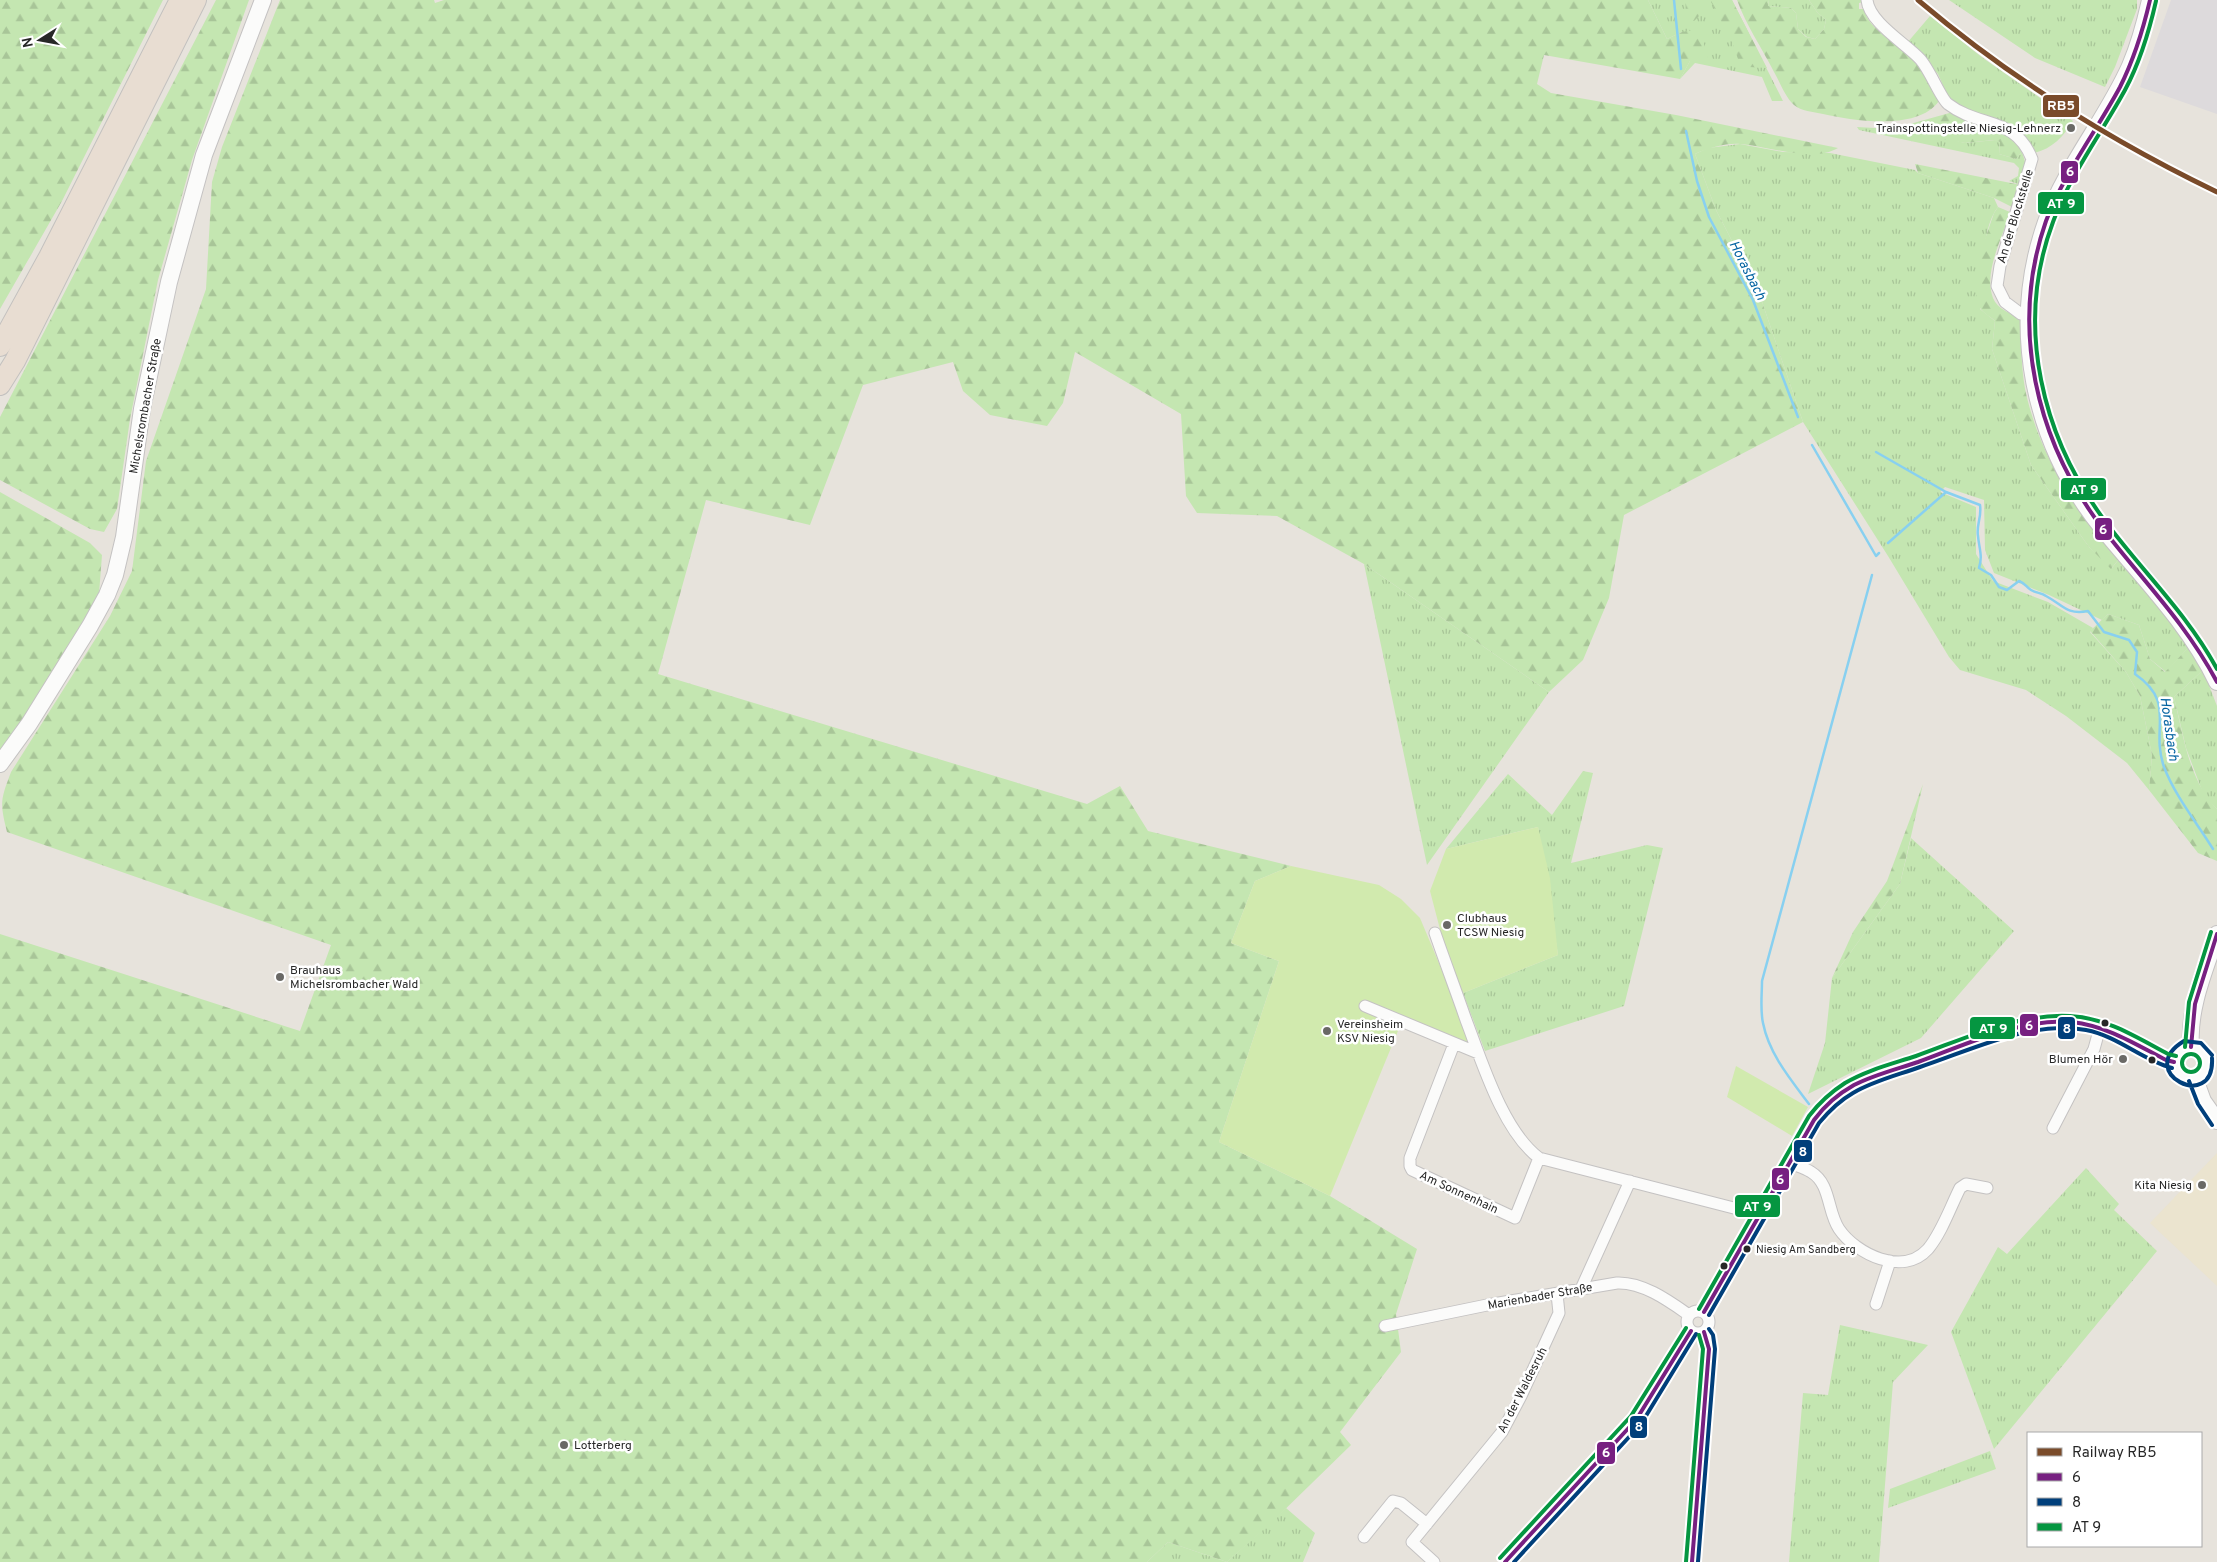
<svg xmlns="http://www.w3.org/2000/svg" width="2217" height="1562" viewBox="0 0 2217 1562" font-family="Overpass,sans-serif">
	<defs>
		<pattern id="grass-tufts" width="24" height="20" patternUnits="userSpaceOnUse" patternTransform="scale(1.25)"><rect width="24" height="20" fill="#c4e6b1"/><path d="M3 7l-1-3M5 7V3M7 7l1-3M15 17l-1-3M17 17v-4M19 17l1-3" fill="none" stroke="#a8c598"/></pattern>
		<pattern id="forest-firs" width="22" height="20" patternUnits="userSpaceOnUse" patternTransform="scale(1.25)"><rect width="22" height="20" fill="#c4e6b1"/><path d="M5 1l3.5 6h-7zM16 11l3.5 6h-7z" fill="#a8c598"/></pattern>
	</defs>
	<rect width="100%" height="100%" fill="#e7e3dc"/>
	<path fill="#dddadc" d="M 2171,0 L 2217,0 L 2217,114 L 2140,87 Z"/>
	<path fill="#ebe4cf" d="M 2217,1153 L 2217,1286 L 2150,1223 Z"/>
	<path fill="url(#grass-tufts)" d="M 1648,0 L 1732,0 L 1783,101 L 1772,101 L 1762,77 L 1695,63 L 1680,79 L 1690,61 L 1682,32 L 1667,39 Z
		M 1769,0 L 1809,0 L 1817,12 L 1826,20 L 1824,29 L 1815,39 L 1807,37 L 1798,29 L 1796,13 L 1791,8 L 1768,6 Z
		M 1949,0 L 2137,0 L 2137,9 L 2115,67 L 2105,87 L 2035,58 Z
		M 1930,16 L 1983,58 L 2073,121 C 2064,136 2052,149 2034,153 L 1949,99 L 1938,74 L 1907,43 Z
		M 1910,124 L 1910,129 L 1965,143 L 1995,140 L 2000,142 L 1999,154 L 2016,159 L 2022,152 L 2026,165 L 2021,185 L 2009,181 L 2018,176 L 2019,168 L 2014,163 L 1859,130 L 1857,127 L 1893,129 Z
		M 1740,144 L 1783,152 L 1830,153 L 1915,170 L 1918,173 L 1994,198 L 1998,207 C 1980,230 1983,281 1980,309 L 1995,321 L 1992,349 L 2031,465 L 2089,547 L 2112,568 L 2119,559 L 2162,607 L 2188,648 L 2166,672 L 2150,659 L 2139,625 L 2108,614 L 2102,620 L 2049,595 L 1994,573 L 1985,550 L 1984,500 L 1945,487 L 1940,492 L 1976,507 L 1976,554 L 1993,581 L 2048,602 L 2093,628 L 2090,632 L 2126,672 L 2140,696 L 2152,755 L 2149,790 L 2127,763 L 2066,716 L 2026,690 L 1960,670 L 1949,657 L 1888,556 L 1803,422 L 1759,293 L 1716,210 L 1695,154 L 1708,148 Z
		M 1364,564 L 1549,692 L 1427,865 Z
		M 2203,670 L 2217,706 L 2217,809 L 2204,796 L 2186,748 L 2174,697 Z
		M 1583,771 L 1593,773 L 1571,863 L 1647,845 L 1663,848 L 1624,1006 L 1485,1051 L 1463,993 L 1558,955 L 1538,827 L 1446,849 L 1508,774 L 1552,815 Z
		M 1911,838 L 2014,931 L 1921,1038 L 1808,1094 L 1825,1043 L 1832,978 L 1900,884 Z
		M 2086,1168 L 2119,1204 L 2114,1210 L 2157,1251 L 1994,1449 L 1951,1332 L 1998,1247 L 2007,1254 Z
		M 1840,1325 L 1928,1345 L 1893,1382 L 1879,1562 L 1789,1562 L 1803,1393 L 1828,1395 Z
		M 1990,1451 L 1996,1469 L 1888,1508 L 1890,1489 Z
		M 1286,1508 L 1315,1533 L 1303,1562 L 1227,1562 Z
		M 1168,1542 L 1227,1562 L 1147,1562 Z"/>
	<path fill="url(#forest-firs)" d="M 0,0 L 163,0 L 62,201 L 0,309 Z
		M 216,0 L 249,0 L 192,160 L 158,280 L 130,419 L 117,509 L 104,532 L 90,529 L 0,480 L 0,417 Z
		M 280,0 L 434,0 L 435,3 L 444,0 L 1648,0 L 1667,39 L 1682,32 L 1699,29 L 1708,57 L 1690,61 L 1680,79 L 1544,55 L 1537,84 L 1551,93 L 1676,115 L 1838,148 C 1813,163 1768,146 1740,144 C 1726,143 1709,148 1695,154 L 1716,210 L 1759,293 L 1803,422 L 1624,515 L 1609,598 L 1583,660 L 1549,692 L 1364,564 L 1277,516 L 1197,513 L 1186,496 L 1181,414 L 1075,352 L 1063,403 L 1047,426 L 990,415 L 963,391 L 953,362 L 863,385 L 810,525 L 706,500 L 658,674 L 1087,804 L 1120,786 L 1148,831 L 1291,866 L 1255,881 L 1231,943 L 1279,961 L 1219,1142 L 1330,1196 L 1417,1249 L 1396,1314 L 1401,1352 L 1340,1432 L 1351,1445 L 1271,1523 L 1227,1562 L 1168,1542 L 1147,1562 L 0,1562 L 0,934 L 300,1031 L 331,945 L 7,832 C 0,803 0,801 11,772 L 110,616 L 132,571 L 146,461 L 206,289 L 212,182 L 222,147 Z
		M 1685,0 L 1691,0 L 1700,9 L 1699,16 L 1694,21 L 1688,20 C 1685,12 1687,5 1685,0 Z
		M 1710,0 L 1732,0 L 1767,68 L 1749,67 L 1738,59 L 1732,42 L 1723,30 L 1722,23 Z
		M 1737,0 L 1769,0 L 1768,6 L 1791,8 L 1796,13 L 1798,29 L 1806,37 L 1815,39 L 1824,29 L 1826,20 L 1817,12 L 1809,0 L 1864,0 L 1864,2 L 1859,3 L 1859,9 L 1865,9 C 1864,28 1907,49 1919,62 C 1928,72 1933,89 1939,101 C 1918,131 1854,121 1823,114 C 1813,112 1801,111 1794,105 C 1785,97 1780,82 1774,72 C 1762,48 1746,25 1737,0 Z
		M 1953,112 L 2014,138 L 2022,152 L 2016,159 L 1999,154 L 2000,142 L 1994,140 L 1965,143 L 1915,134 L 1910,129 L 1910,124 Z
		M 1915,164 L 2021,185 L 2014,208 L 1994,198 L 1918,173 Z
		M 1998,207 L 2010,212 C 2003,238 1983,271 1993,298 C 1997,309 2012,314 2021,319 C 2021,345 2021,373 2027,398 C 2043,462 2077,510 2119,559 L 2111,569 L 2089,547 L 2031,465 L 1992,349 L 1995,321 C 1991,317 1983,313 1980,308 C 1967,284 1986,237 1994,213 Z
		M 0,492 L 90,543 L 102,555 L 99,594 L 44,688 L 0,752 Z
		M 2108,614 L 2139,625 L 2150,659 L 2165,672 L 2188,648 L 2203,670 L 2174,697 C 2183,734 2189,781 2217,809 L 2217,861 L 2198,853 L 2149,790 L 2152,755 L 2140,696 L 2126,672 L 2090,631 Z
		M 1923,784 L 1900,884 L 1832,978 L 1853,932 L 1887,881 Z"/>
	<path fill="#d1eaae" d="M 1538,827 L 1550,878 L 1558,955 L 1463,993 L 1454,983 L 1430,891 L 1446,849 Z
		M 1291,866 L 1379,885 L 1401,899 L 1420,918 L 1470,1037 L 1469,1054 L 1400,1026 L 1330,1196 L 1219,1142 L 1279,961 L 1231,943 L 1255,881 Z
		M 1736,1066 L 1808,1107 L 1792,1136 L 1727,1097 Z"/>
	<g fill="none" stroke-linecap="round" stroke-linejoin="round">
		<path stroke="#88d0f0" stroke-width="2.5" d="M 1674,0 L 1681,69
			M 1686,131 L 1697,181 L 1709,217 L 1753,300 L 1798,417
			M 1812,445 L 1876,556 L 1879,553
			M 1876,452 L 1946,492
			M 1888,543 L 1946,492 L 1980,505 C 1982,517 1976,525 1978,536 C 1979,548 1983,556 1979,568 L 1991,575 L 1999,587 L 2007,590 L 2019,581 C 2025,583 2026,587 2031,590 C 2036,593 2042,593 2046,596 C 2063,605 2066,615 2088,611 L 2104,632 L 2129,640 L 2137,652 L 2135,674 C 2177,703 2150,727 2164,767 C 2175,796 2197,823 2213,849
			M 1809,1104 C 1791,1080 1769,1054 1763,1023 C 1760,1010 1762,994 1762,981 L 1872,575"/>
		<g stroke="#c4c2c2" stroke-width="13">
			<path id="street" d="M 1867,0 C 1869,22 1905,43 1920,59 C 1930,70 1941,99 1948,104 C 1979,128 2015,116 2032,159 L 2000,266 L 1997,286 L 2005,302 L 2021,314 L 2029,316
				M 1435,933 C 1445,962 1456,991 1466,1020 C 1482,1062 1503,1131 1539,1158 L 1761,1215
				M 1365,1006 L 1478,1053
				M 1454,1044 L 1410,1158 L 1410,1166 L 1412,1170 L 1515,1218 L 1539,1158
				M 2053,1128 L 2094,1049 L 2100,1027
				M 1790,1163 C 1797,1166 1805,1168 1811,1172 C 1831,1184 1827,1211 1839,1229 C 1856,1254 1903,1277 1928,1249 C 1942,1232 1950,1208 1960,1188 L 1966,1184 L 1987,1188
				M 1581,1289 L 1630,1181
				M 1876,1304 L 1890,1261
				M1687 1322a11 11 0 1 1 22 0a11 11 0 1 1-22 0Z
				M 1704,1312 L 1730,1269 L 1814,1120 C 1827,1101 1842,1091 1862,1081 C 1892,1071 1922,1060 1952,1050 C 1995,1035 2040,1016 2086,1024 C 2115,1029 2140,1047 2166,1060 L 2174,1062
				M 1385,1326 L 1487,1305 L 1617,1283 C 1643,1282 1669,1301 1689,1315
				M 1364,1537 L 1393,1501 L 1401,1503 L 1427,1524
				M 1434,1562 L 1412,1542 L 1502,1432 L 1521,1396 L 1559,1313 L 1557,1294
				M 1505,1562 L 1636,1420 L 1691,1331
				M 1692,1562 L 1709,1349 L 1707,1337 L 1704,1332"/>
		</g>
		<g stroke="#c4c2c2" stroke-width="18">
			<path id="secondary" d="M 2150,0 C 2145,23 2139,45 2130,66 C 2106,120 2066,166 2046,222 C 2009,327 2033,443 2103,529 C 2144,579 2189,624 2217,682
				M 0,764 L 29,724 L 90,626 L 107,595 L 115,575 L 124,537 L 142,409 L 169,282 L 204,155 L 263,0
				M2175 1063a16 16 0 1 1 32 0a16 16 0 1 1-32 0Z
				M 2191,1047 C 2188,1008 2205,970 2217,934
				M 2195,1079 L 2203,1101 L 2217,1121"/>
		</g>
		<g stroke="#c3c1bf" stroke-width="22">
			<path id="highway" d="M 0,346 L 49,257 L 180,0
				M 0,385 L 15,361 L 196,0"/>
		</g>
		<use href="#street" stroke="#fbfbfa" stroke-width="11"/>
		<use href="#secondary" stroke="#fbfbfa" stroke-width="16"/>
		<use href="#highway" stroke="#e8ddd2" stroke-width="20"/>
		<g stroke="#fff" stroke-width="8">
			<path id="bus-1" d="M 2150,0 C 2143,30 2134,59 2120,87 C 2096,132 2064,173 2046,221 C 2009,327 2036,441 2103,529 C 2143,581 2185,622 2217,682
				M 2191,1047 L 2195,1004 L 2217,934
				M 1704,1312 L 1814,1120 C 1825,1105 1838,1094 1854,1085 C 1873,1075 1897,1069 1918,1062 C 1965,1045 2020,1018 2072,1022 C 2107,1026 2135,1044 2166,1060 L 2174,1062
				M 1505,1562 L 1636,1420 L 1691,1331
				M 1692,1562 L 1709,1349 L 1704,1332"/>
		</g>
		<g stroke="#fff" stroke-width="8">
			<path id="bus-2" d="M 2212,1055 L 2201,1043 L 2184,1041 C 2133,1072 2215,1114 2212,1058
				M 2189,1081 L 2198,1104 L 2212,1125
				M 1709,1315 L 1819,1123 C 1829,1111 1839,1101 1853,1093 C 1873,1081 1898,1075 1920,1067 C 1972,1050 2030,1020 2086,1030 C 2118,1036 2142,1060 2172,1068
				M 1514,1562 L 1641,1424 L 1696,1334
				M 1698,1562 L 1715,1349 L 1713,1335 L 1709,1329"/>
		</g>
		<g stroke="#fff" stroke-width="8">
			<path id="bus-3" d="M 2156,1 C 2149,32 2140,62 2125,90 C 2101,134 2070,175 2053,222 C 2014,326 2042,439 2108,525 C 2144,573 2188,615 2217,669
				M 2185,1047 L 2189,1002 L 2211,932
				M2182 1063a9 9 0 1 1 18 0a9 9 0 1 1-18 0Z
				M 1699,1309 L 1809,1116 C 1819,1103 1831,1092 1845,1083 C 1867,1070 1892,1064 1916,1056 C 1964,1039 2018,1013 2070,1016 C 2107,1018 2136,1037 2168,1054 L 2176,1056
				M 1500,1558 L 1631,1416 L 1686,1328
				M 1686,1562 L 1703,1349 L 1699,1335"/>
		</g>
		<use href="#bus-1" stroke="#772081" stroke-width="4"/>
		<use href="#bus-2" stroke="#003f7b" stroke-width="4"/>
		<use href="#bus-3" stroke="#059641" stroke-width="4"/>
		<g stroke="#fff" stroke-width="9">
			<path id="rail-1" d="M 1918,0 C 2010,78 2109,140 2217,192"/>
		</g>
		<use href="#rail-1" stroke="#7a4b2a" stroke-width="5"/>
	</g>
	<g fill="#6a6966" stroke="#fff" stroke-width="2">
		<circle cx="2071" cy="128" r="5"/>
		<circle cx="1447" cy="925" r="5"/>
		<circle cx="280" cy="977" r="5"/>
		<circle cx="1327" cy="1031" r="5"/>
		<circle cx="2123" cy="1059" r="5"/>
		<circle cx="2202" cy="1185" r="5"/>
		<circle cx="564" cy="1445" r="5"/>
	</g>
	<g fill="#272727" stroke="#fff" stroke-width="2">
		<circle cx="2105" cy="1023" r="4.5"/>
		<circle cx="2152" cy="1060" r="4.5"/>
		<circle cx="1747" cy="1249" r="4.5"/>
		<circle cx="1724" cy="1266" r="4.5"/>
	</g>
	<g text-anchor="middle" stroke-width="5" stroke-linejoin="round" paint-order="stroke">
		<g font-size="11" fill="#272727" stroke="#fff" text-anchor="start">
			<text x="1756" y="1253">Niesig Am Sandberg</text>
		</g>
		<g font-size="12" fill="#272727" stroke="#fff" text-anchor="start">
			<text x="2061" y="132" text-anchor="end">Trainspottingstelle Niesig-Lehnerz</text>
			<text x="1457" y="922">Clubhaus<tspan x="1457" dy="14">TCSW Niesig</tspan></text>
			<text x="290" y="974">Brauhaus<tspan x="290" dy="14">Michelsrombacher Wald</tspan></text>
			<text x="1337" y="1028">Vereinsheim<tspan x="1337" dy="14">KSV Niesig</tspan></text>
			<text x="2113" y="1063" text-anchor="end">Blumen Hör</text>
			<text x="2192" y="1189" text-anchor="end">Kita Niesig</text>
			<text x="574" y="1449">Lotterberg</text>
		</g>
		<g font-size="12" fill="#272727" stroke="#fff">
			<text transform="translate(2015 216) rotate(-73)" y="4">An der Blockstelle</text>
			<text transform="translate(145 406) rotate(-80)" y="4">Michelsrombacher Straße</text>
			<text transform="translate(1459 1192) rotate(25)" y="4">Am Sonnenhain</text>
			<text transform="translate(1540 1296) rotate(-10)" y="4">Marienbader Straße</text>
			<text transform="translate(1522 1390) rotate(-63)" y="4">An der Waldesruh</text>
		</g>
		<g font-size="14" font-style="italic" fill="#0262a1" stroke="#fff">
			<text transform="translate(1748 270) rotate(63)" y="5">Horasbach</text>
			<text transform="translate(2170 729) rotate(82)" y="5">Horasbach</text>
		</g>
	</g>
	<g stroke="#fff" stroke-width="2">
		<rect x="2042" y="94" width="38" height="24" rx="5" fill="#7a4b2a"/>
		<rect x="2060" y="160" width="19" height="24" rx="5" fill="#772081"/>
		<rect x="2037" y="191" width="48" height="24" rx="5" fill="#059641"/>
		<rect x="2060" y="477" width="47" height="24" rx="5" fill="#059641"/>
		<rect x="2094" y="517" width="19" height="24" rx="5" fill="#772081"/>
		<rect x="2019" y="1013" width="20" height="24" rx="5" fill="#772081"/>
		<rect x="1969" y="1016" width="47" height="24" rx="5" fill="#059641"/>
		<rect x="2057" y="1016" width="19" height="24" rx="5" fill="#003f7b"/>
		<rect x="1793" y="1139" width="20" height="24" rx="5" fill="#003f7b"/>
		<rect x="1771" y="1167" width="19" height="24" rx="5" fill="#772081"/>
		<rect x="1734" y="1194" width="47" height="24" rx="5" fill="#059641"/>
		<rect x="1629" y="1415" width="19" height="24" rx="5" fill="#003f7b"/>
		<rect x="1596" y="1441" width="20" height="24" rx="5" fill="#772081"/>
	</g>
	<g font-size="14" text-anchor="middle" font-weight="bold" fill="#fff">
		<text x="2061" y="110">RB5</text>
		<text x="2070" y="176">6</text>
		<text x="2061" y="208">AT 9</text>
		<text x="2084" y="494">AT 9</text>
		<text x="2103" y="534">6</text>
		<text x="2029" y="1030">6</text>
		<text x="1993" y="1033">AT 9</text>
		<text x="2067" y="1033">8</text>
		<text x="1803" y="1156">8</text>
		<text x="1780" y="1184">6</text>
		<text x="1757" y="1211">AT 9</text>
		<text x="1639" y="1431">8</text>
		<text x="1606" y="1457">6</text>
	</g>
	<rect x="2027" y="1432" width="175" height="115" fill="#ffffff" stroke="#a9a9a9"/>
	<rect x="2037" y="1448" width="25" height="8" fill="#7a4b2a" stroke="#a9a9a9"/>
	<text x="2072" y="1457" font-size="15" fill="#272727">Railway RB5</text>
	<rect x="2037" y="1473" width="25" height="8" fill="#772081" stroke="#a9a9a9"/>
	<text x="2072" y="1482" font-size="15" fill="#272727">6</text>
	<rect x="2037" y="1498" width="25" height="8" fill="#003f7b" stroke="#a9a9a9"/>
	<text x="2072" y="1507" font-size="15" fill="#272727">8</text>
	<rect x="2037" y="1523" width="25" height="8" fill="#059641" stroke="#a9a9a9"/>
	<text x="2072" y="1532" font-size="15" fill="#272727">AT 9</text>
	<g transform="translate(40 40) rotate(259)" stroke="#ffffff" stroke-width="4" paint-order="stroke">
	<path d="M0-4L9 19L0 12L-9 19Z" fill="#272727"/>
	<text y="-8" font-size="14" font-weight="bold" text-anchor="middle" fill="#272727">N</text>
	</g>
</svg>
